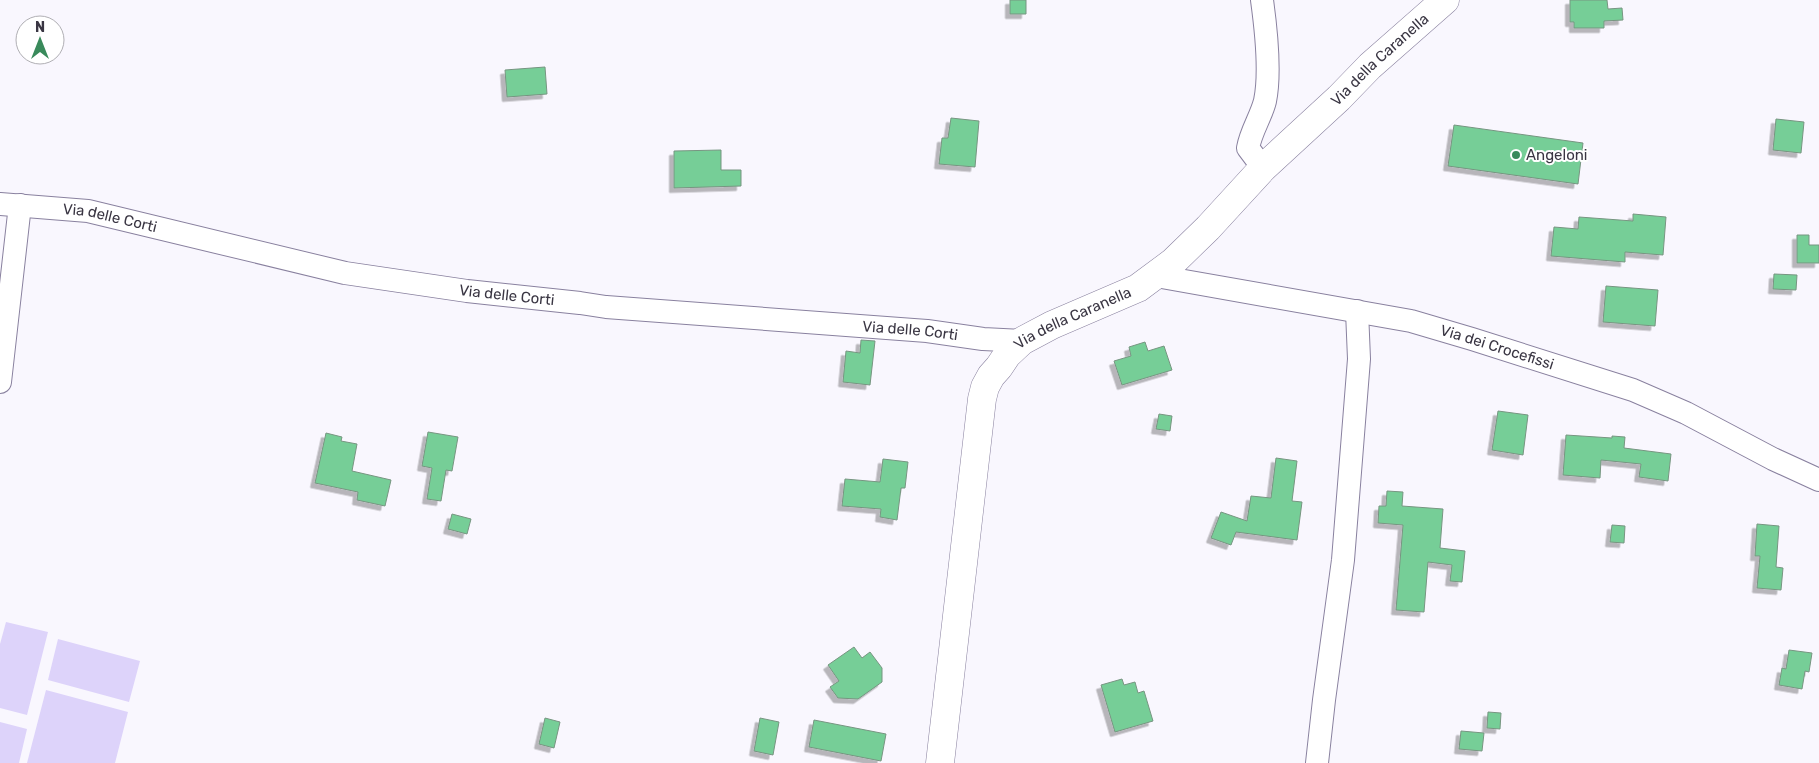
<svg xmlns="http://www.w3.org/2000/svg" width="1819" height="763" viewBox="0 0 1819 763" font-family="Rubik,sans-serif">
	<defs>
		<filter id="shadow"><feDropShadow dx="-4.5" dy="4.5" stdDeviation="0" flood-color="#0004"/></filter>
	</defs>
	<rect width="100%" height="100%" fill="#f9f7fe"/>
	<path fill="#ddd3fa" d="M 6,622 L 48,632 L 27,715 L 0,708 L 0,644 Z
		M 58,639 L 140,661 L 129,702 L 48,680 Z
		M 46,690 L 128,712 L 115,763 L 27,763 Z
		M 0,722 L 27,729 L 19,763 L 0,763 Z"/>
	<path fill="#76ce97" stroke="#779581" filter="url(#shadow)" d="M 1010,0 L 1026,0 L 1026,14 L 1010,14 Z
		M 1570,0 L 1607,0 L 1608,9 L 1622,8 L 1623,20 L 1604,21 L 1604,28 L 1574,28 L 1574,22 L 1570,22 Z
		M 545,67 L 547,94 L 507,97 L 505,70 Z
		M 951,118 L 979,121 L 975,167 L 939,164 L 942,138 L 948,138 Z
		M 1776,119 L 1804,122 L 1801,153 L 1773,150 Z
		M 1454,125 L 1583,143 L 1578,184 L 1448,166 Z
		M 721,150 L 721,170 L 741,170 L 741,186 L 674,188 L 674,151 Z
		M 1633,214 L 1666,217 L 1663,255 L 1625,252 L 1625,262 L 1551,256 L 1554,227 L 1578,229 L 1579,217 L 1633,221 Z
		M 1797,235 L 1809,235 L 1809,245 L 1819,245 L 1819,263 L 1797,263 Z
		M 1774,274 L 1797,275 L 1796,290 L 1773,289 Z
		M 1606,286 L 1658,290 L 1655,326 L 1603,322 Z
		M 861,340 L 875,341 L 870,385 L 843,382 L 846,351 L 860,353 Z
		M 1145,342 L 1148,351 L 1164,346 L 1172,370 L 1122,385 L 1114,361 L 1131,356 L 1129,347 Z
		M 1498,411 L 1528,415 L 1523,455 L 1492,450 Z
		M 1159,414 L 1172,416 L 1170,431 L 1156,429 Z
		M 428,432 L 458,437 L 452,471 L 446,470 L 441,501 L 427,499 L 432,468 L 422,466 Z
		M 326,433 L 342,437 L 341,441 L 357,444 L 352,471 L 391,480 L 385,506 L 357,500 L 358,492 L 315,483 Z
		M 1566,435 L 1612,438 L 1612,436 L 1625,437 L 1624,448 L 1671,454 L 1668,481 L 1639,477 L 1641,464 L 1601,460 L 1600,478 L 1563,475 Z
		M 1276,458 L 1297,461 L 1292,501 L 1302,502 L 1297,540 L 1236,532 L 1231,545 L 1211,538 L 1221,512 L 1247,521 L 1251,496 L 1271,498 Z
		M 883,459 L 908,462 L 905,488 L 901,488 L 897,520 L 880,517 L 881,509 L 842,506 L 845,479 L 880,482 Z
		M 1387,491 L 1403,492 L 1402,506 L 1443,509 L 1440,548 L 1465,551 L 1462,582 L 1450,581 L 1452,565 L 1428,562 L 1424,612 L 1396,610 L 1403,525 L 1378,523 L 1379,506 L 1386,506 Z
		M 452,514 L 471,519 L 467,534 L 448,529 Z
		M 1757,524 L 1779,526 L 1776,567 L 1783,568 L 1781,590 L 1757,588 L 1760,556 L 1755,556 Z
		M 1612,525 L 1625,526 L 1624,543 L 1610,542 Z
		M 854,647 L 862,658 L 870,652 L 882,668 L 882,682 L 858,699 L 838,698 L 830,687 L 839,681 L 828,665 Z
		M 1789,650 L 1812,653 L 1809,672 L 1805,671 L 1802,689 L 1779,685 L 1782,668 L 1786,669 Z
		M 1122,679 L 1124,685 L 1135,682 L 1138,693 L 1144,691 L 1153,721 L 1115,732 L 1101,685 Z
		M 1488,712 L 1501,713 L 1500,729 L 1487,728 Z
		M 545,718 L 560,722 L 554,748 L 539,744 Z
		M 760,718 L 779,722 L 773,755 L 754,751 Z
		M 814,720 L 886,734 L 881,761 L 809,747 Z
		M 1461,731 L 1484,733 L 1482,751 L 1459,749 Z"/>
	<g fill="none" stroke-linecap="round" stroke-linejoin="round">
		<g stroke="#89819f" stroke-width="24">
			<g id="minor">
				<path d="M 1262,0 C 1266,29 1271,72 1265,101 C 1261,117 1251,131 1248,148 L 1263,168"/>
				<path id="s1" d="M 0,204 L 88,211 L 345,273 L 467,291 L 580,303 L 606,307 L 927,331 L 983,339 L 1022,341"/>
				<path id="s2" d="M 1156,276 L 1411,321 L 1472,339 L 1633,390 L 1686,413 L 1773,459 L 1819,480"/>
				<path d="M 0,382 L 20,205"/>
				<path d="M 1317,763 L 1324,700 L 1343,560 L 1359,359 L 1357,311"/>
			</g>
		</g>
		<g stroke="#89819f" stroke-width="29">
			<g id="major">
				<path id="s3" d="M 940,763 L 982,399 L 985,387 L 991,376 L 999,367 L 1007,355 L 1022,341 L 1052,325 L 1138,288 L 1173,262 L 1208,228 L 1263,168 L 1339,98 L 1370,66 L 1445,0"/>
			</g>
		</g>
		<use href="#minor" stroke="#fff" stroke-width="22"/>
		<use href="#major" stroke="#fff" stroke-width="28"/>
	</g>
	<circle fill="#398a5b" stroke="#fff" stroke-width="2" cx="1516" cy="155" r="5"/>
	<g text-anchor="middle" stroke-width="4" stroke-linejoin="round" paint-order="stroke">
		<g font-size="15" fill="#3a3643" stroke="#fff">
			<text dy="5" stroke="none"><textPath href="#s3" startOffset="899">Via della Caranella</textPath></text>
			<text dy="5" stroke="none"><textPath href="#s1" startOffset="111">Via delle Corti</textPath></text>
			<text dy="5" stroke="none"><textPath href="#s1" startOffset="516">Via delle Corti</textPath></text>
			<text dy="5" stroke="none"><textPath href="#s3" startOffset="494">Via della Caranella</textPath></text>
			<text dy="5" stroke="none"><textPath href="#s1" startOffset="921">Via delle Corti</textPath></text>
			<text dy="5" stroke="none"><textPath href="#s2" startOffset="349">Via dei Crocefissi</textPath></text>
		</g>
		<g font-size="15" fill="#3a3643" stroke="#fff" text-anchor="start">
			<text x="1526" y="160">Angeloni</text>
		</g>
	</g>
	<g transform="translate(40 40)"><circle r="24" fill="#ffffff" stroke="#b0afb4"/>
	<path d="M0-4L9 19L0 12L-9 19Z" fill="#398a5b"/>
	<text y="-8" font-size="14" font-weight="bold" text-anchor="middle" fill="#3a3643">N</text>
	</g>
</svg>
